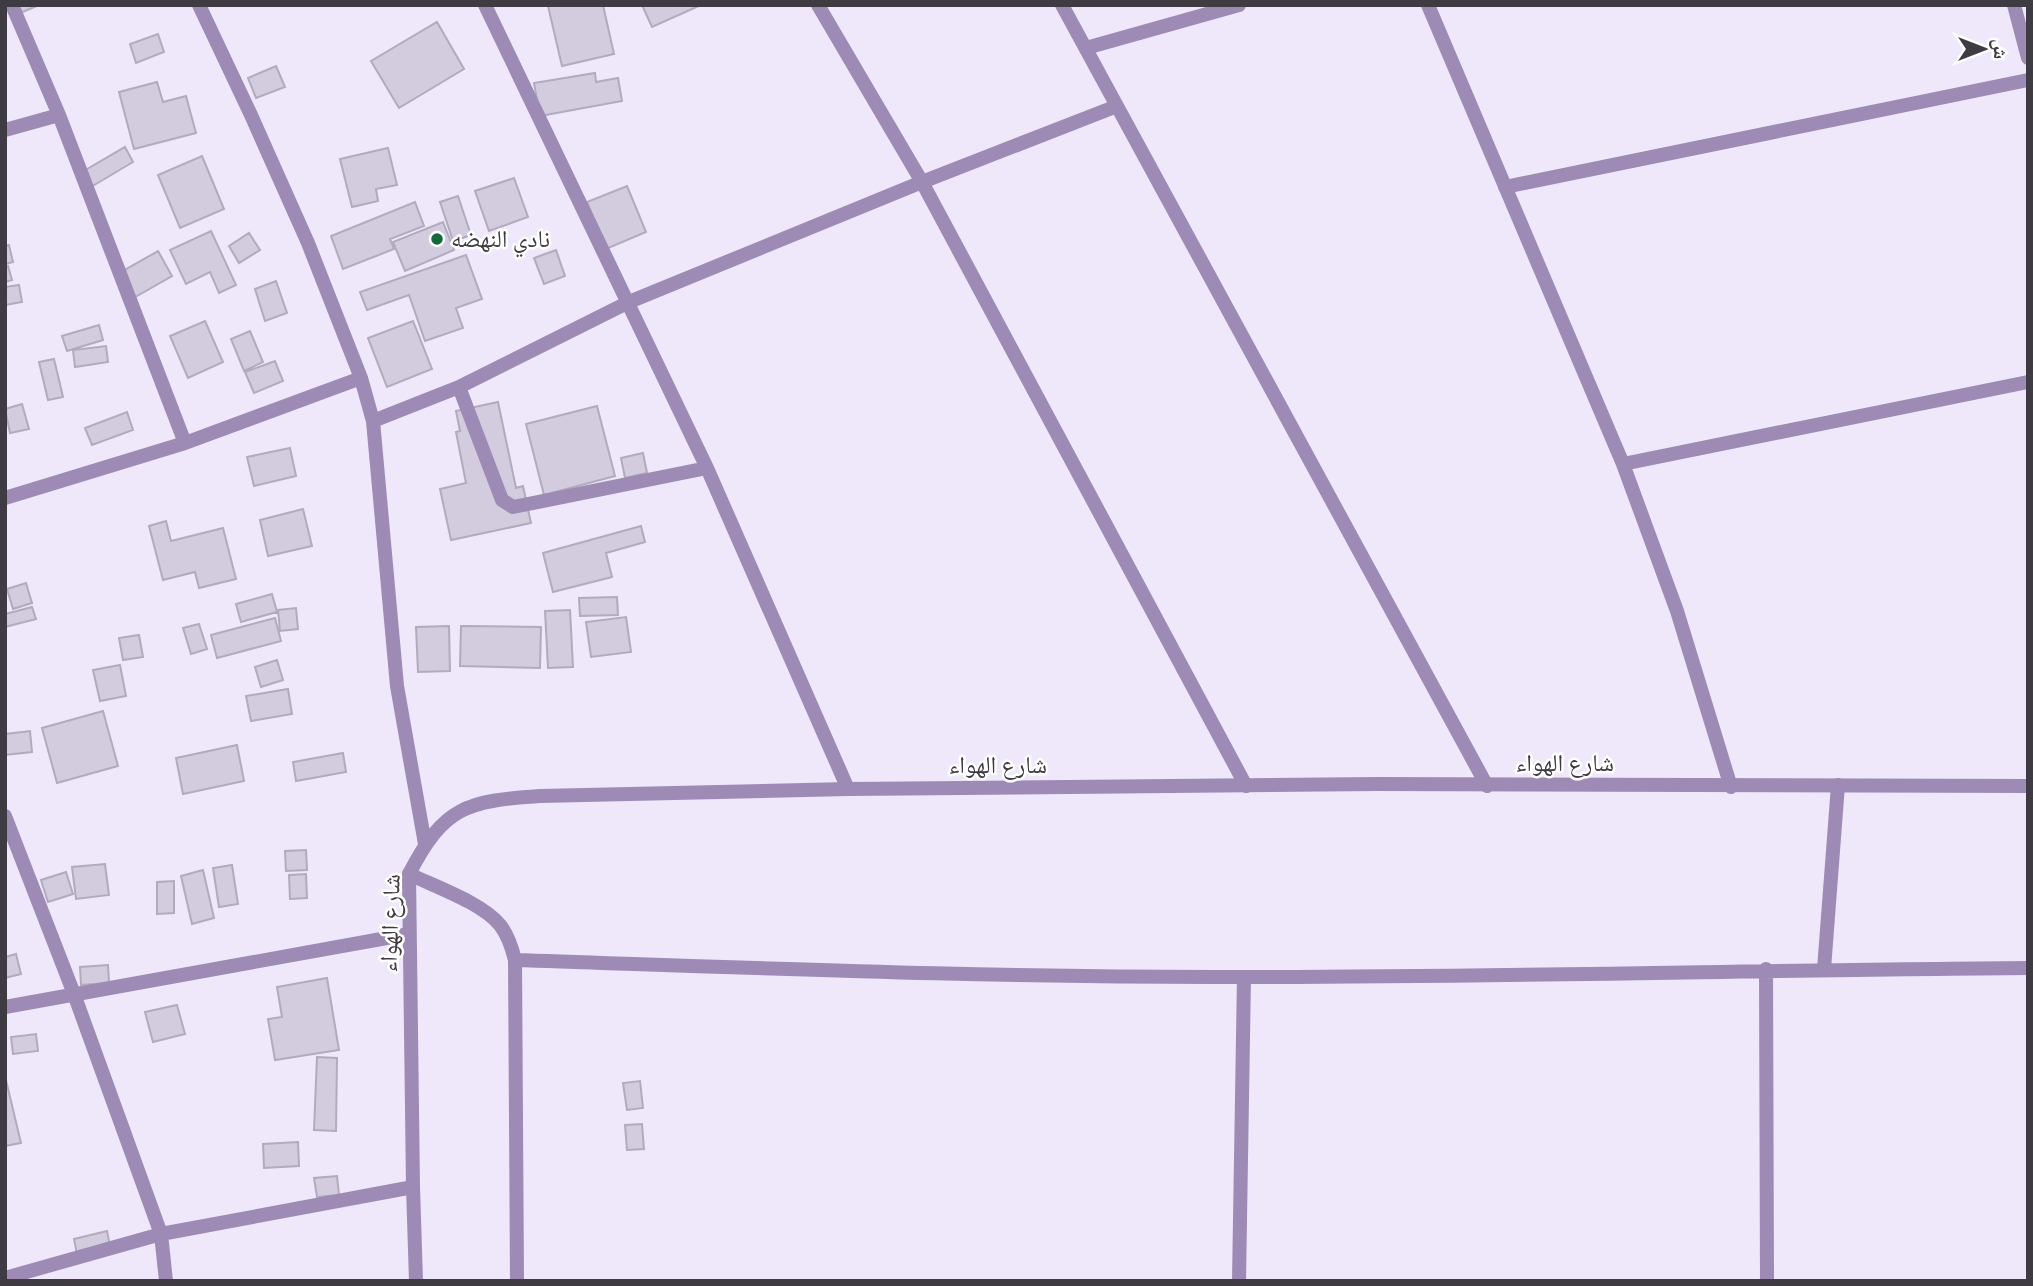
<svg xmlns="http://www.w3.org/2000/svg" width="2033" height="1286" viewBox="0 0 2033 1286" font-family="Georgia,'Noto Naskh Arabic',serif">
	<rect width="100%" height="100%" fill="#efe7fa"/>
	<path fill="#d3cbde" stroke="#b2aabd" stroke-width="2" d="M 14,5 L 39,5 L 18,14 Z
		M 603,5 L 614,54 L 562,66 L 548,6 Z
		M 642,5 L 701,5 L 652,27 Z
		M 437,22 L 464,69 L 399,108 L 371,61 Z
		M 158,34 L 164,52 L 136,63 L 130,44 Z
		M 276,66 L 285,87 L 256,98 L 248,78 Z
		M 595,73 L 596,82 L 618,78 L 622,101 L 540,116 L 534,83 Z
		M 157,82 L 163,102 L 186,96 L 196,133 L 134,149 L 119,92 Z
		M 125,147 L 133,162 L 91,187 L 82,172 Z
		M 388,148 L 397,185 L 376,189 L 378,201 L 352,207 L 340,159 Z
		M 202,156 L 224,209 L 180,228 L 158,175 Z
		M 514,178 L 528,217 L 489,231 L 475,191 Z
		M 627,186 L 646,232 L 606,249 L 587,202 Z
		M 458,196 L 471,235 L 453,241 L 440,202 Z
		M 415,202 L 424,226 L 390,239 L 394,249 L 343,269 L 331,236 Z
		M 443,222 L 454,250 L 405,271 L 393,242 Z
		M 211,231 L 236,285 L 219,293 L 210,272 L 186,284 L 170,250 Z
		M 249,233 L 260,250 L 239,263 L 229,246 Z
		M 9,245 L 13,262 L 5,264 L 5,246 Z
		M 556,250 L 565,276 L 544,284 L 534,258 Z
		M 158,251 L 172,276 L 130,300 L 116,275 Z
		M 466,255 L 482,299 L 456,308 L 463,328 L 425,341 L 409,295 L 367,310 L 360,292 Z
		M 8,266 L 12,280 L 5,282 L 5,267 Z
		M 276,281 L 287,313 L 265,321 L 255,289 Z
		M 19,285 L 22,302 L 5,305 L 5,287 Z
		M 205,321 L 223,362 L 188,378 L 170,336 Z
		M 413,321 L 432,369 L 387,387 L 368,338 Z
		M 99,325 L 103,340 L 67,351 L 62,336 Z
		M 250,331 L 263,362 L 244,371 L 231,339 Z
		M 106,346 L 108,362 L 75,367 L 73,350 Z
		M 54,359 L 63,397 L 48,400 L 39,362 Z
		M 275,361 L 283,381 L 254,393 L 245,372 Z
		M 498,402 L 516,488 L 523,486 L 531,523 L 451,540 L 440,489 L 466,483 L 456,432 L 460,431 L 456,411 Z
		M 22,404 L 29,429 L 10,433 L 5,409 Z
		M 597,406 L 615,476 L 544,495 L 526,424 Z
		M 127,412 L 133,430 L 92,445 L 85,428 Z
		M 290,448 L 296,476 L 254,486 L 247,457 Z
		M 643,453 L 647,473 L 625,478 L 621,458 Z
		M 303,509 L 312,546 L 268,556 L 260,520 Z
		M 166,521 L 171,541 L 223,528 L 236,579 L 199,588 L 195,572 L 163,580 L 149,526 Z
		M 641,526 L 645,542 L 606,553 L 612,577 L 553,592 L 543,553 Z
		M 26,583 L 32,603 L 13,609 L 7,589 Z
		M 272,594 L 277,612 L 241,622 L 236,604 Z
		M 617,597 L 618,615 L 580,616 L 579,598 Z
		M 32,607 L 36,619 L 5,627 L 5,614 Z
		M 296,608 L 298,629 L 280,631 L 278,610 Z
		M 570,610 L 573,667 L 548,668 L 545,611 Z
		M 626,617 L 631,652 L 591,657 L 586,622 Z
		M 275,618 L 281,641 L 217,658 L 211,635 Z
		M 199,624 L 207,649 L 191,654 L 183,628 Z
		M 449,626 L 450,671 L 418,672 L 416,627 Z
		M 461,626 L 541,627 L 540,668 L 460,666 Z
		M 139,635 L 143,657 L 123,660 L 119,638 Z
		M 277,660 L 283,680 L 261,687 L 255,667 Z
		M 120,665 L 126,696 L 100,701 L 93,670 Z
		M 288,689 L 292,714 L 251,721 L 246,696 Z
		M 103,711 L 118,766 L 57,783 L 42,728 Z
		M 30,731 L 32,752 L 5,755 L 5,734 Z
		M 237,745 L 244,781 L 183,794 L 176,758 Z
		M 343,753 L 346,772 L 296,781 L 293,762 Z
		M 306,850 L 307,870 L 286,871 L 285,851 Z
		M 105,864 L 109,895 L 76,899 L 72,867 Z
		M 232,865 L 238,904 L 219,907 L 213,868 Z
		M 203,870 L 214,918 L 192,924 L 181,876 Z
		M 66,872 L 73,894 L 48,902 L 41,880 Z
		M 306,874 L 307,898 L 290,899 L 289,875 Z
		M 174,881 L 174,913 L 157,914 L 157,882 Z
		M 16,954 L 21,974 L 5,978 L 5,957 Z
		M 108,965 L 109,983 L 81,985 L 80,967 Z
		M 327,978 L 339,1050 L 275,1060 L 268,1019 L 282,1017 L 277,987 Z
		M 177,1005 L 185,1034 L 153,1042 L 145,1012 Z
		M 36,1034 L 38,1051 L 13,1054 L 11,1037 Z
		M 317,1057 L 337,1058 L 336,1131 L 314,1130 Z
		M 5,1076 L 21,1143 L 5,1146 Z
		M 640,1081 L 643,1108 L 627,1110 L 623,1083 Z
		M 642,1124 L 644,1149 L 627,1150 L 625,1125 Z
		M 298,1142 L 299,1166 L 264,1168 L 263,1144 Z
		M 337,1176 L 339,1195 L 317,1197 L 314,1178 Z
		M 107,1231 L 111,1251 L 78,1259 L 74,1239 Z"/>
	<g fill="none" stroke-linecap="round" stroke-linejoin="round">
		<path stroke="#9d8ab5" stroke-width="14" d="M 12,5 L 59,115 L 185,443
			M 199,5 L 251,115 L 308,243 L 361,378 L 373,421 L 397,686 L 425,844
			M 485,5 L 707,468 L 848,789
			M 818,5 L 922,182 L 1246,786
			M 1062,5 L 1487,786
			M 1428,5 L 1623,464 L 1677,611 L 1731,787
			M 2014,5 L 2028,58
			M 1086,48 L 1239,5
			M 5,130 L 59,115
			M 1505,187 L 2028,80
			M 459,387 L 502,500 L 513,507 L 707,468
			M 373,421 L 459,387 L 629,302 L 922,182 L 1117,106
			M 1623,464 L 2028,382
			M 5,498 L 185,443 L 361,378
			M 5,816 L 74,994 L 161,1234 L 166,1281
			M 409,874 C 436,887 482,903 500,925 C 508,935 512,948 515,960 L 517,1281
			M 515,960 C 758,968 1002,978 1245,977 C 1506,977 1767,970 2028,968
			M 1766,969 L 1767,1281
			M 1824,969 L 1838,785
			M 5,1007 L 409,934
			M 5,1278 L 161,1234 L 413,1187
			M 1239,1281 L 1244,977"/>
		<path stroke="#9d8ab5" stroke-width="14" d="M 416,1281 L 413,1187 L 409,874 C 444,806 467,801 540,796 L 848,789 L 1378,784 L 2028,786"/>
	</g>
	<circle fill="#126a3c" stroke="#fff" stroke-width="2.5" cx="437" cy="239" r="7"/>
	<g text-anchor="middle" stroke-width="5" stroke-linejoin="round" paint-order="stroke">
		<g font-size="24" fill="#3e3b42" stroke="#fff" text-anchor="start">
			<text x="451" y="247">نادي النهضه</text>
		</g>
		<g font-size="24" fill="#3e3b42" stroke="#fff">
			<text x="1565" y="771">شارع الهواء</text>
			<text x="998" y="773">شارع الهواء</text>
			<text transform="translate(390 923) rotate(-88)" y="8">شارع الهواء</text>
		</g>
	</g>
	<rect width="2033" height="1286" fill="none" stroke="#3e3b42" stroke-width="14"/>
	<g transform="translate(1984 49) rotate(90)" stroke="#ffffff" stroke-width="5" paint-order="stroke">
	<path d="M0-5L12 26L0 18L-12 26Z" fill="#3e3b42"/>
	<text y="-10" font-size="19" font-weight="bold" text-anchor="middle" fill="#3e3b42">ش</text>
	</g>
</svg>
